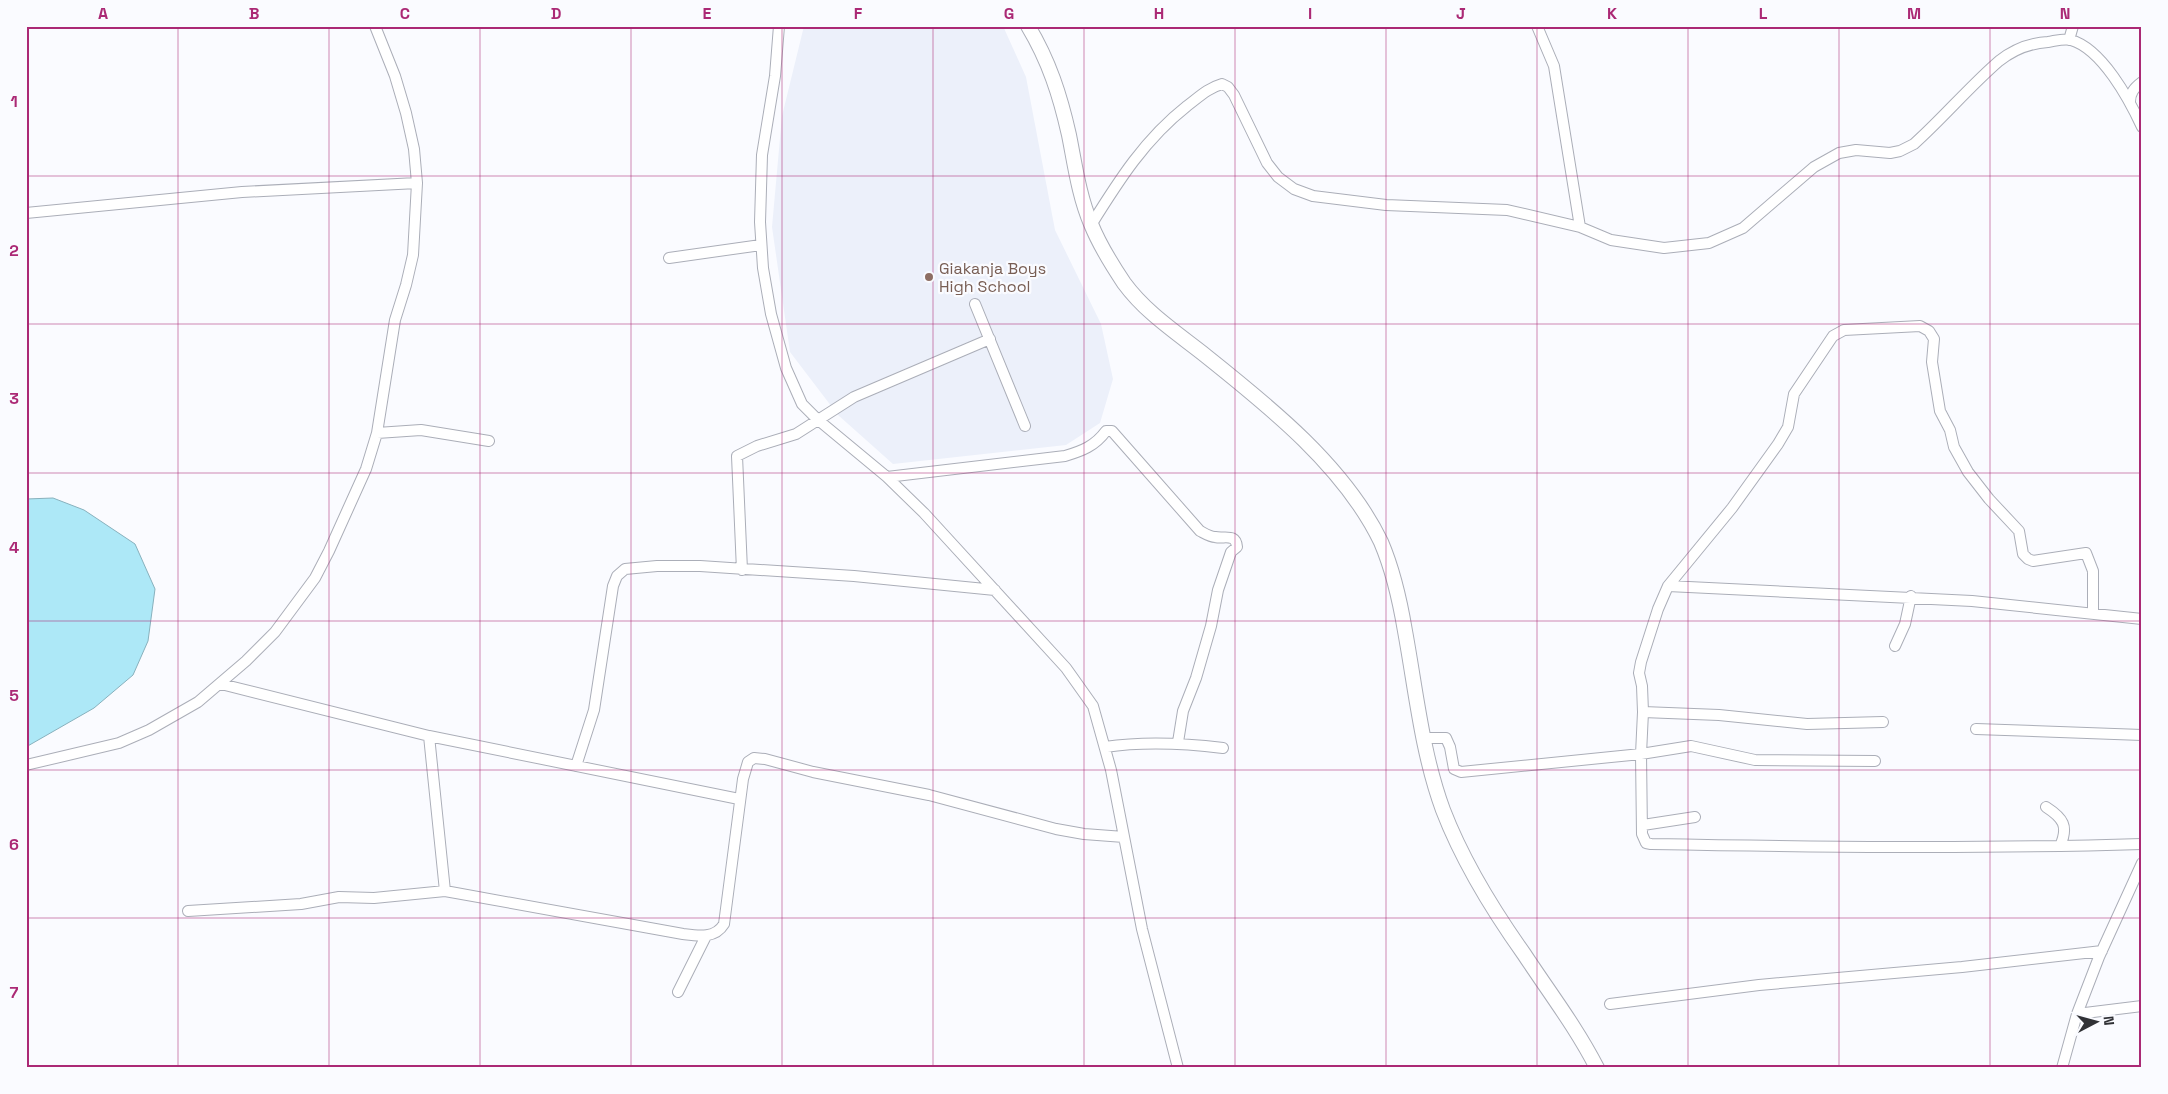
<svg xmlns="http://www.w3.org/2000/svg" width="2168" height="1094" viewBox="0 0 2168 1094" font-family="'Space Grotesk',sans-serif">
	<rect width="100%" height="100%" fill="#fafbff"/>
	<path fill="#ecf0fa" d="M 804,26 L 1003,26 L 1026,77 L 1055,230 L 1101,324 L 1113,379 L 1100,423 L 1066,445 L 893,464 L 838,415 L 790,352 L 772,227 L 782,116 Z"/>
	<path fill="#ade8f7" stroke="#88b1bd" d="M 53,498 L 84,510 L 135,544 L 155,589 L 148,641 L 133,675 L 94,708 L 26,747 L 26,499 Z"/>
	<g fill="none" stroke-linecap="round" stroke-linejoin="round">
		<g stroke="#abaeb8" stroke-width="12">
			<path id="street" d="M 779,26 L 775,76 L 762,155 L 760,222 L 763,268 L 771,314 L 786,368 L 802,404 L 817,419 L 887,477 L 924,513 L 1066,668 L 1093,706 L 1111,770 L 1142,929 L 1178,1068
				M 1537,26 L 1554,66 L 1580,227
				M 2069,40 L 2073,26
				M 2130,102 C 2130,93 2134,88 2142,82
				M 26,213 L 242,192 L 417,183
				M 1091,225 C 1119,180 1145,139 1187,106 C 1199,97 1208,88 1222,84 L 1228,87 L 1234,95 L 1267,163 L 1278,177 L 1294,189 L 1313,196 L 1386,205 L 1507,210 L 1580,227 L 1611,240 L 1664,248 L 1709,243 L 1743,228 L 1814,167 L 1839,153 L 1856,150 L 1890,153 L 1900,151 L 1914,144 C 1943,118 1969,87 1999,61 C 2013,50 2031,43 2048,42 C 2055,41 2064,38 2071,40 C 2102,49 2129,99 2142,127
				M 669,258 L 761,245
				M 975,304 L 1025,426
				M 377,433 L 421,430 L 489,441
				M 887,477 L 1065,456 C 1082,451 1095,446 1106,431 L 1112,431 L 1200,531 C 1204,533 1210,537 1215,537 C 1225,539 1236,533 1237,547 L 1231,552 L 1218,590 L 1211,626 L 1196,678 L 1183,711 L 1178,742
				M 742,570 L 737,456 L 757,446 L 796,434 L 854,397 L 990,339
				M 1668,586 L 1972,601 L 2142,619
				M 2093,614 L 2093,571 L 2086,553 L 2033,561 L 2028,559 L 2023,554 L 2019,531 L 1989,499 L 1968,472 L 1954,447 L 1950,430 L 1940,411 L 1932,362 L 1934,339 L 1929,331 L 1920,326 L 1844,330 L 1833,336 L 1794,394 L 1788,427 L 1778,444 L 1732,508 L 1668,586 L 1658,609 L 1641,662 L 1639,673 L 1642,686 L 1643,712 L 1641,754 L 1642,834 L 1646,843 L 1651,844 C 1815,847 1978,849 2142,844
				M 1895,646 L 1905,624 L 1911,596
				M 221,684 L 429,736 L 739,799
				M 1643,712 L 1719,715 L 1807,724 L 1883,722
				M 1976,729 L 2142,735
				M 429,736 L 445,891
				M 1423,738 L 1446,738 L 1450,747 L 1454,769 L 1461,772 L 1641,754 L 1691,746 L 1755,760 L 1875,761
				M 1105,747 C 1145,741 1183,743 1223,748
				M 26,765 L 119,743 L 149,730 L 198,702 L 246,661 L 275,632 L 315,578 L 329,551 L 366,469 L 377,433 L 395,320 L 406,285 L 413,255 L 417,183 L 414,149 L 406,113 L 395,76 L 375,26
				M 576,766 L 594,710 L 613,586 L 617,576 L 625,569 L 657,566 L 700,566 L 854,576 L 995,590
				M 2046,807 C 2063,818 2069,826 2060,846
				M 1643,825 L 1695,817
				M 188,911 L 301,904 L 339,897 L 374,898 L 445,891 L 683,934 C 698,936 715,939 724,924 L 743,779 L 748,762 L 754,758 L 765,759 L 813,772 L 929,795 L 1056,829 L 1084,834 L 1124,837
				M 678,992 L 706,936
				M 1610,1004 L 1759,985 L 1962,967 L 2102,951
				M 2077,1014 L 2142,1006
				M 2062,1068 L 2077,1014 L 2099,957 L 2142,863"/>
		</g>
		<g stroke="#abaeb8" stroke-width="16">
			<path id="secondary" d="M 1028,26 C 1049,61 1060,95 1069,135 C 1075,165 1079,196 1091,224 C 1099,244 1112,265 1124,283 C 1146,313 1177,333 1206,356 C 1270,407 1345,467 1381,542 C 1393,570 1400,601 1405,631 C 1416,691 1422,753 1443,810 C 1463,862 1492,909 1524,954 C 1549,992 1576,1027 1597,1068"/>
		</g>
		<use href="#street" stroke="#fff" stroke-width="10"/>
		<use href="#secondary" stroke="#fff" stroke-width="14"/>
	</g>
	<path fill="none" stroke="#ab2975" stroke-width="1" stroke-opacity="0.55" d="M 178,26 L 178,1068M 329,26 L 329,1068M 480,26 L 480,1068M 631,26 L 631,1068M 782,26 L 782,1068M 933,26 L 933,1068M 1084,26 L 1084,1068M 1235,26 L 1235,1068M 1386,26 L 1386,1068M 1537,26 L 1537,1068M 1688,26 L 1688,1068M 1839,26 L 1839,1068M 1990,26 L 1990,1068M 26,176 L 2142,176M 26,324 L 2142,324M 26,473 L 2142,473M 26,621 L 2142,621M 26,770 L 2142,770M 26,918 L 2142,918"/>
	<circle fill="#8d6e63" stroke="#fafbff" stroke-width="2" cx="929" cy="277" r="5"/>
	<g text-anchor="middle" stroke-width="4.5" stroke-linejoin="round" paint-order="stroke">
		<g font-size="16" fill="#785e54" stroke="#fafbff" text-anchor="start">
			<text x="939" y="274">Giakanja Boys<tspan x="939" dy="18">High School</tspan></text>
		</g>
	</g>
	<rect width="2168" height="1094" fill="none" stroke="#fafbff" stroke-width="55"/>
	<g transform="translate(2096 1022) rotate(84)" stroke="#fafbff" stroke-width="4" paint-order="stroke">
	<path d="M0-4L9 19L0 12L-9 19Z" fill="#303135"/>
	<text y="-8" font-size="14" font-weight="bold" text-anchor="middle" fill="#303135">N</text>
	</g>
	<rect x="28" y="28" width="2112" height="1038" fill="none" stroke="#ab2975" stroke-width="2"/>
	<g font-size="16" text-anchor="middle" font-weight="bold" fill="#ab2975">
		<text x="103" y="19">A</text>
		<text x="254" y="19">B</text>
		<text x="405" y="19">C</text>
		<text x="556" y="19">D</text>
		<text x="707" y="19">E</text>
		<text x="858" y="19">F</text>
		<text x="1009" y="19">G</text>
		<text x="1159" y="19">H</text>
		<text x="1310" y="19">I</text>
		<text x="1461" y="19">J</text>
		<text x="1612" y="19">K</text>
		<text x="1763" y="19">L</text>
		<text x="1914" y="19">M</text>
		<text x="2065" y="19">N</text>
		<text x="14" y="107">1</text>
		<text x="14" y="256">2</text>
		<text x="14" y="404">3</text>
		<text x="14" y="553">4</text>
		<text x="14" y="701">5</text>
		<text x="14" y="850">6</text>
		<text x="14" y="998">7</text>
	</g>
</svg>
